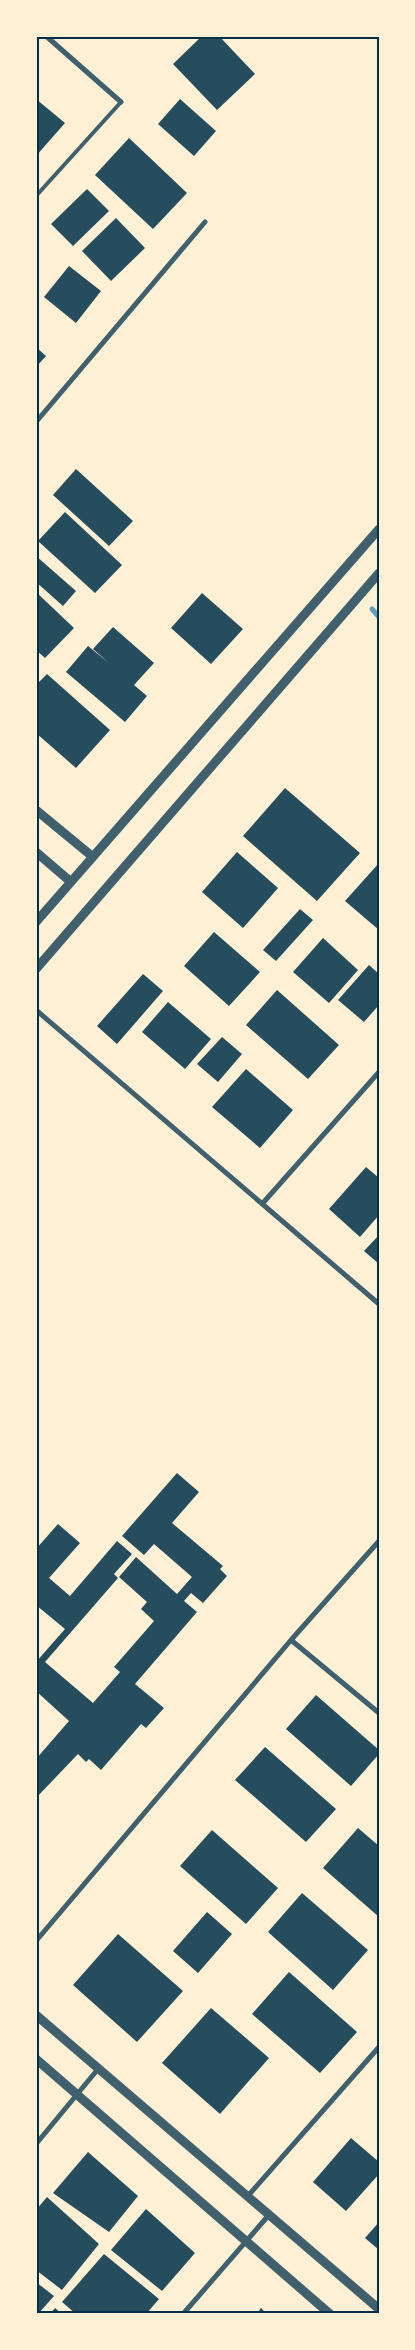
<svg xmlns="http://www.w3.org/2000/svg" width="415" height="2350" viewBox="0 0 415 2350" font-family="'Fira Sans',sans-serif">
	<rect width="100%" height="100%" fill="#fdf0d5"/>
	<g fill="none" stroke-linecap="round" stroke-linejoin="round">
		<path stroke="#669bbc" stroke-width="5" d="M 372,609 L 379,617"/>
	</g>
	<path fill="#264d5e" d="M 202,36 L 219,36 L 255,74 L 217,110 L 173,64 Z
		M 36,99 L 65,123 L 36,156 Z
		M 180,99 L 216,131 L 194,156 L 158,124 Z
		M 129,138 L 187,193 L 153,229 L 95,175 Z
		M 87,189 L 109,211 L 73,246 L 51,224 Z
		M 116,218 L 145,248 L 111,281 L 82,251 Z
		M 69,266 L 101,291 L 76,323 L 44,297 Z
		M 36,347 L 46,356 L 36,367 Z
		M 76,469 L 133,521 L 109,546 L 53,495 Z
		M 65,512 L 122,565 L 95,593 L 38,541 Z
		M 36,556 L 76,591 L 63,606 L 36,582 Z
		M 36,592 L 74,628 L 45,658 L 36,650 Z
		M 202,593 L 243,629 L 211,664 L 171,628 Z
		M 113,627 L 154,663 L 134,685 L 147,696 L 125,722 L 66,672 L 88,646 L 109,663 L 93,649 Z
		M 47,674 L 110,730 L 76,768 L 36,733 L 36,685 Z
		M 285,788 L 360,853 L 317,901 L 243,836 Z
		M 237,852 L 278,888 L 243,928 L 202,892 Z
		M 379,863 L 379,930 L 345,901 Z
		M 300,909 L 313,920 L 276,961 L 263,950 Z
		M 214,932 L 260,972 L 229,1006 L 184,966 Z
		M 323,938 L 358,970 L 329,1003 L 293,972 Z
		M 369,965 L 379,974 L 379,1005 L 364,1022 L 338,1000 Z
		M 143,974 L 163,991 L 117,1044 L 97,1026 Z
		M 277,990 L 339,1045 L 308,1079 L 246,1025 Z
		M 168,1002 L 211,1039 L 185,1069 L 142,1032 Z
		M 222,1037 L 242,1054 L 218,1082 L 197,1064 Z
		M 246,1069 L 293,1110 L 260,1148 L 212,1107 Z
		M 366,1167 L 379,1178 L 379,1215 L 360,1237 L 329,1209 Z
		M 379,1235 L 379,1264 L 364,1251 Z
		M 177,1473 L 199,1492 L 172,1523 L 223,1566 L 220,1569 L 227,1576 L 203,1603 L 191,1593 L 184,1601 L 197,1612 L 135,1684 L 164,1708 L 146,1728 L 141,1724 L 101,1770 L 89,1759 L 86,1762 L 78,1754 L 36,1798 L 36,1759 L 69,1721 L 36,1691 L 36,1662 L 65,1629 L 36,1605 L 36,1549 L 58,1524 L 80,1543 L 49,1578 L 70,1596 L 117,1541 L 132,1554 L 114,1574 L 118,1578 L 45,1662 L 93,1703 L 120,1672 L 114,1667 L 154,1621 L 141,1609 L 147,1602 L 119,1577 L 136,1557 L 177,1594 L 192,1577 L 154,1544 L 144,1555 L 122,1536 Z
		M 316,1695 L 379,1750 L 379,1754 L 351,1786 L 286,1729 Z
		M 265,1747 L 336,1809 L 306,1842 L 235,1780 Z
		M 358,1828 L 379,1846 L 379,1917 L 323,1868 Z
		M 212,1830 L 278,1888 L 246,1924 L 180,1866 Z
		M 302,1893 L 368,1950 L 333,1990 L 268,1932 Z
		M 207,1912 L 232,1934 L 198,1973 L 173,1951 Z
		M 118,1934 L 183,1991 L 137,2042 L 73,1985 Z
		M 289,1972 L 357,2032 L 320,2073 L 252,2014 Z
		M 211,2008 L 269,2058 L 220,2114 L 162,2063 Z
		M 351,2138 L 379,2162 L 379,2174 L 346,2211 L 313,2182 Z
		M 88,2152 L 138,2196 L 109,2232 L 53,2193 Z
		M 47,2197 L 99,2244 L 62,2290 L 36,2270 L 36,2210 Z
		M 146,2209 L 195,2253 L 162,2291 L 111,2250 Z
		M 379,2222 L 379,2250 L 365,2238 Z
		M 104,2254 L 159,2299 L 146,2314 L 76,2314 L 62,2302 Z
		M 36,2282 L 54,2296 L 38,2314 L 36,2314 Z
		M 55,2308 L 62,2314 L 50,2314 Z
		M 261,2308 L 267,2314 L 257,2314 Z"/>
	<g fill="none" stroke-linecap="round" stroke-linejoin="round">
		<path stroke="#3f606c" stroke-width="4" d="M 36,196 L 121,102"/>
		<path stroke="#3f606c" stroke-width="5" d="M 46,36 L 121,102
			M 36,422 L 205,222
			M 36,1010 L 379,1304
			M 262,1204 L 379,1072
			M 291,1640 L 379,1713
			M 36,1941 L 291,1640 L 379,1541
			M 36,2144 L 98,2069
			M 247,2197 L 379,2047
			M 183,2314 L 268,2216"/>
		<path stroke="#3f606c" stroke-width="9" d="M 36,810 L 93,857
			M 36,852 L 71,882
			M 36,922 L 379,529
			M 36,969 L 379,573
			M 36,2015 L 379,2309
			M 36,2059 L 330,2314"/>
	</g>
	<rect width="415" height="2350" fill="none" stroke="#fdf0d5" stroke-width="75"/>
	<rect x="38" y="38" width="340" height="2274" fill="none" stroke="#003049" stroke-width="2"/>
</svg>
